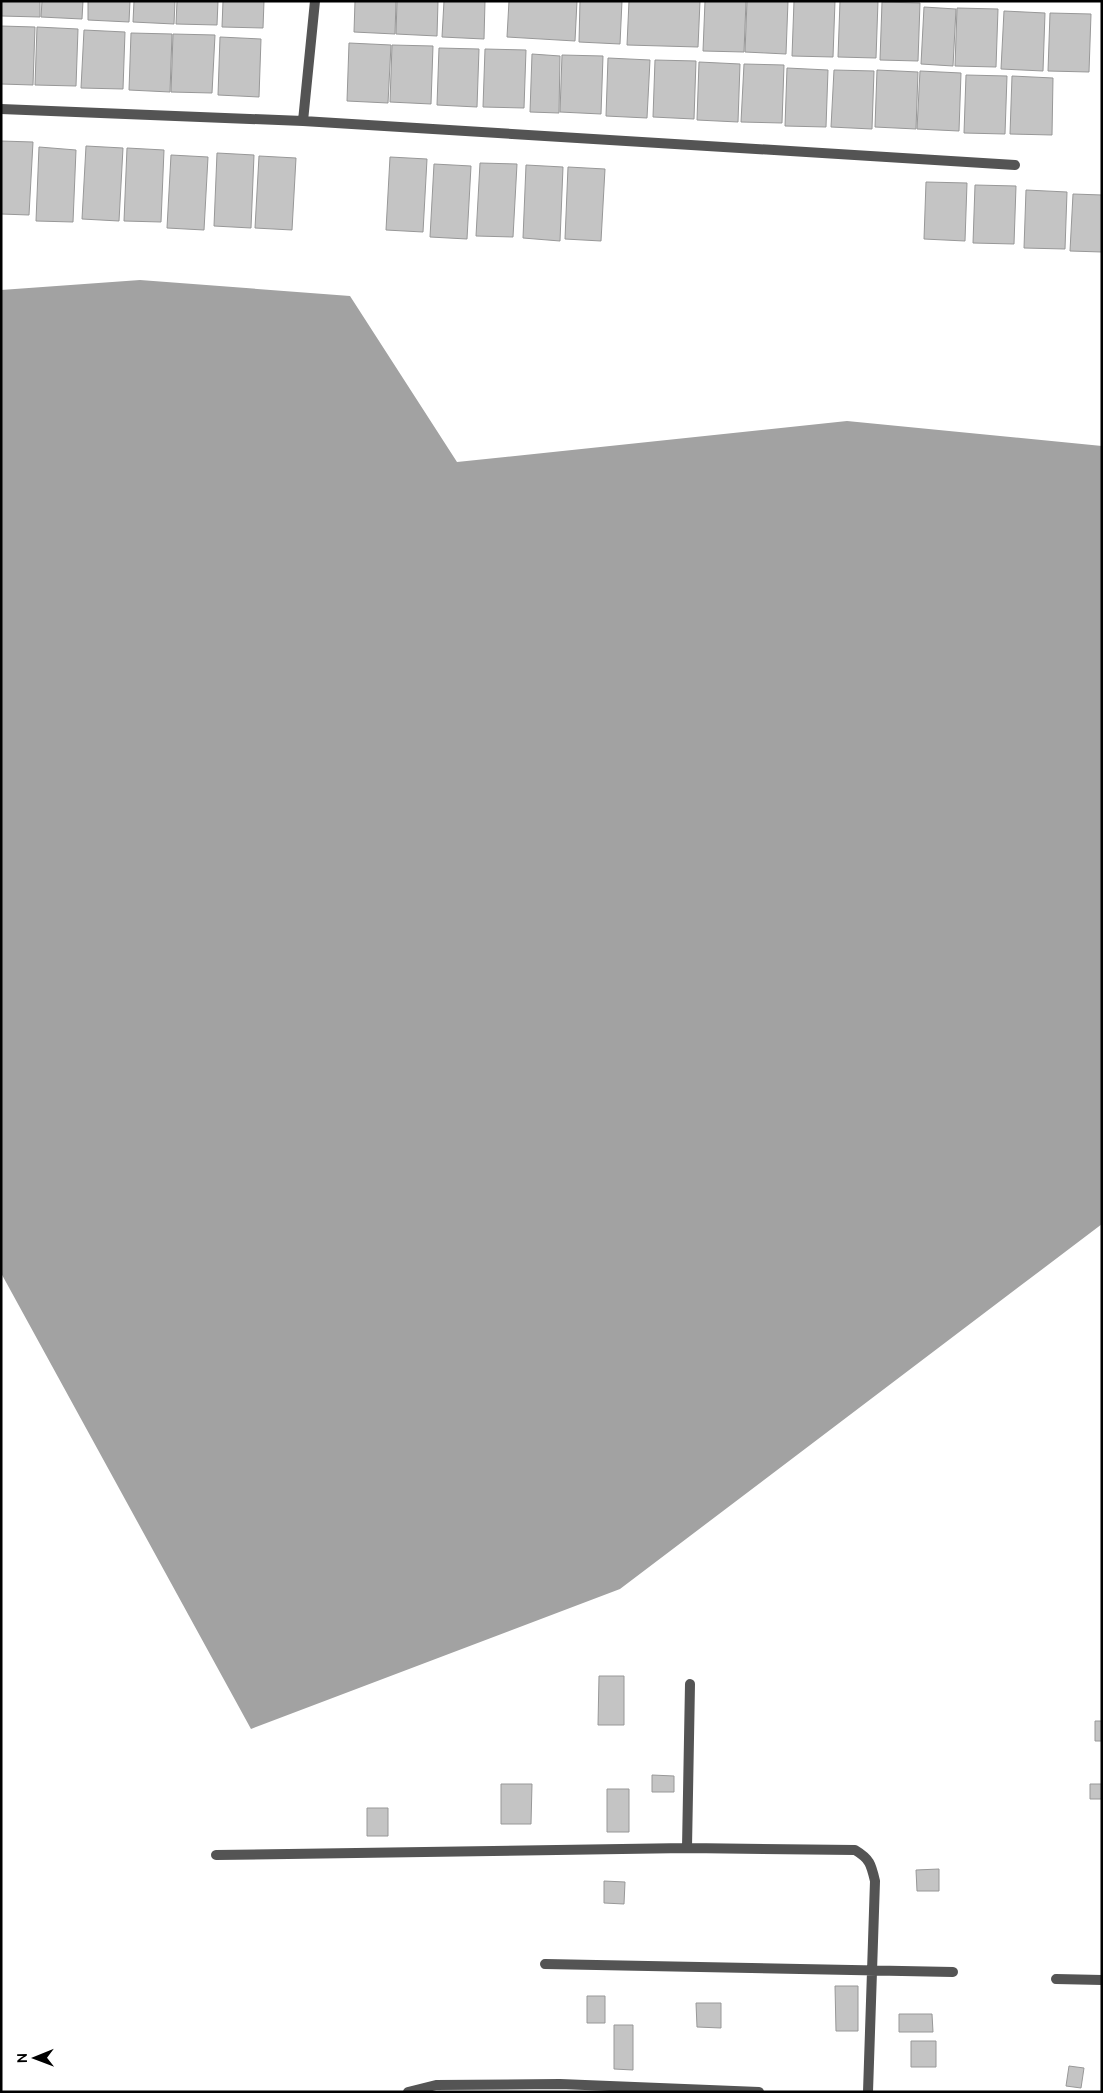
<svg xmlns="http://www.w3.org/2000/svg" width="1103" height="2093" viewBox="0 0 1103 2093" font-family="Ubuntu,sans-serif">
	<rect width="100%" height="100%" fill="#fff"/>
	<path fill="#a2a2a2" d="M 140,280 L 350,296 L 457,462 L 847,421 L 1102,446 L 1102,1224 L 620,1589 L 251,1729 L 1,1273 L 1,290 Z"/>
	<path fill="#c4c4c4" stroke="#989898" d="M 1,1 L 40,1 L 40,17 L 1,16 Z
		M 42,1 L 83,1 L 82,19 L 41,17 Z
		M 88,1 L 130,1 L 129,22 L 88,20 Z
		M 134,1 L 175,1 L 174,24 L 133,22 Z
		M 177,1 L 218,1 L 217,25 L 176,24 Z
		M 223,1 L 264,1 L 263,28 L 222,27 Z
		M 355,1 L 396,1 L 395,34 L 354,32 Z
		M 397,1 L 438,1 L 437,36 L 396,34 Z
		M 444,1 L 485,1 L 484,39 L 442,37 Z
		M 509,1 L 577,1 L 575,41 L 507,37 Z
		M 580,1 L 622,1 L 620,44 L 579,42 Z
		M 629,1 L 700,1 L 698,47 L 627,45 Z
		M 705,1 L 746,1 L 744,52 L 703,51 Z
		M 747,1 L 788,1 L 786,54 L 745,52 Z
		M 794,1 L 835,1 L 833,57 L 792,56 Z
		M 840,1 L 878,1 L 876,58 L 838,57 Z
		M 882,2 L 920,3 L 918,61 L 880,60 Z
		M 924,7 L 956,9 L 953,66 L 921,64 Z
		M 957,8 L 998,9 L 996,67 L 955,66 Z
		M 1004,11 L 1045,13 L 1043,71 L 1001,69 Z
		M 1050,13 L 1091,14 L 1089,72 L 1048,71 Z
		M 1,26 L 35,27 L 33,85 L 1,84 Z
		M 37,27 L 78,29 L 76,86 L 35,85 Z
		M 84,30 L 125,32 L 123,89 L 81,88 Z
		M 131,33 L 172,34 L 170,92 L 129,90 Z
		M 173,34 L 215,35 L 212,93 L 171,92 Z
		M 220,37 L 261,39 L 259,97 L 218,95 Z
		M 349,43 L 391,45 L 388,103 L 347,101 Z
		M 392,45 L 433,46 L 431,104 L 390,102 Z
		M 439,48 L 479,49 L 477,107 L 437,105 Z
		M 485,49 L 526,50 L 524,108 L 483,107 Z
		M 532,54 L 560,56 L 559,113 L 530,112 Z
		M 562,55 L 603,56 L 601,114 L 560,112 Z
		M 608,58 L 650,60 L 647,118 L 606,116 Z
		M 655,60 L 696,61 L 694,119 L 653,117 Z
		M 699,62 L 740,64 L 738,122 L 697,120 Z
		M 744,64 L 784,65 L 782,123 L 741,122 Z
		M 787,68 L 828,70 L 826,127 L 785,126 Z
		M 834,70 L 874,71 L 872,129 L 831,127 Z
		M 877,70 L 918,72 L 916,129 L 875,127 Z
		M 920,71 L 961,73 L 959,131 L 917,129 Z
		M 966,75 L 1007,76 L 1005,134 L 964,133 Z
		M 1012,76 L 1053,78 L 1052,135 L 1010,134 Z
		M 1,141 L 33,142 L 29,215 L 1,214 Z
		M 86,146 L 123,148 L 119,221 L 82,219 Z
		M 39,147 L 76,150 L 73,222 L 36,221 Z
		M 127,148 L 164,150 L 161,222 L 124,221 Z
		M 217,153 L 254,155 L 251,228 L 214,226 Z
		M 171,155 L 208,157 L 204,230 L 167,228 Z
		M 259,156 L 296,158 L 292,230 L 255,228 Z
		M 390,157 L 427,159 L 423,232 L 386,230 Z
		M 480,163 L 517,164 L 513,237 L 476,236 Z
		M 434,164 L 471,166 L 467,239 L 430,237 Z
		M 526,165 L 563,167 L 560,241 L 523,238 Z
		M 568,167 L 605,169 L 601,241 L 565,239 Z
		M 926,182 L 967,183 L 965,241 L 924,239 Z
		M 975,185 L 1016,186 L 1014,244 L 973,243 Z
		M 1026,190 L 1067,192 L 1065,249 L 1024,248 Z
		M 1073,194 L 1102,195 L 1102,252 L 1070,251 Z
		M 599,1676 L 624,1676 L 624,1725 L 598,1725 Z
		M 1095,1721 L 1102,1721 L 1102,1741 L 1095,1741 Z
		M 652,1775 L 674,1776 L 674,1792 L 652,1792 Z
		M 501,1784 L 532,1784 L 531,1824 L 501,1824 Z
		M 1090,1784 L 1102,1784 L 1102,1799 L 1090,1799 Z
		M 607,1789 L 629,1789 L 629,1832 L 607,1832 Z
		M 367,1808 L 388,1808 L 388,1836 L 367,1836 Z
		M 939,1869 L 939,1891 L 917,1891 L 916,1870 Z
		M 604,1881 L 625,1882 L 624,1904 L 604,1903 Z
		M 835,1986 L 858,1986 L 858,2031 L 836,2031 Z
		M 587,1996 L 605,1996 L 605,2023 L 587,2023 Z
		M 696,2003 L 721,2003 L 721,2028 L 697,2027 Z
		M 899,2014 L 932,2014 L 933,2032 L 899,2032 Z
		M 614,2025 L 633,2025 L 633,2070 L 614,2069 Z
		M 911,2041 L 936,2041 L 936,2067 L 911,2067 Z
		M 1069,2066 L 1084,2068 L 1081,2088 L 1066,2086 Z"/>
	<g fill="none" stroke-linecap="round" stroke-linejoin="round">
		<path stroke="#545454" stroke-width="10" d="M 1,109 L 303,121 L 1015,165
			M 303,121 L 315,1
			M 687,1848 L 690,1684
			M 216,1855 L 687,1848 L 855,1850 C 870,1859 871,1864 875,1881 L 868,2092
			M 545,1964 L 953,1972
			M 1056,1979 L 1102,1980
			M 408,2092 L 436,2085 L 560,2084 L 759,2092"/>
	</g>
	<rect width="1103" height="2093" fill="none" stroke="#000000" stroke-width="5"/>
	<g transform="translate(35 2058) rotate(269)" stroke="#ffffff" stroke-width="4" paint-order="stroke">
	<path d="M0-4L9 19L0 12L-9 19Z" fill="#000000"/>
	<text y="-8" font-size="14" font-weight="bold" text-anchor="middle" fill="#000000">N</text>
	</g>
</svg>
